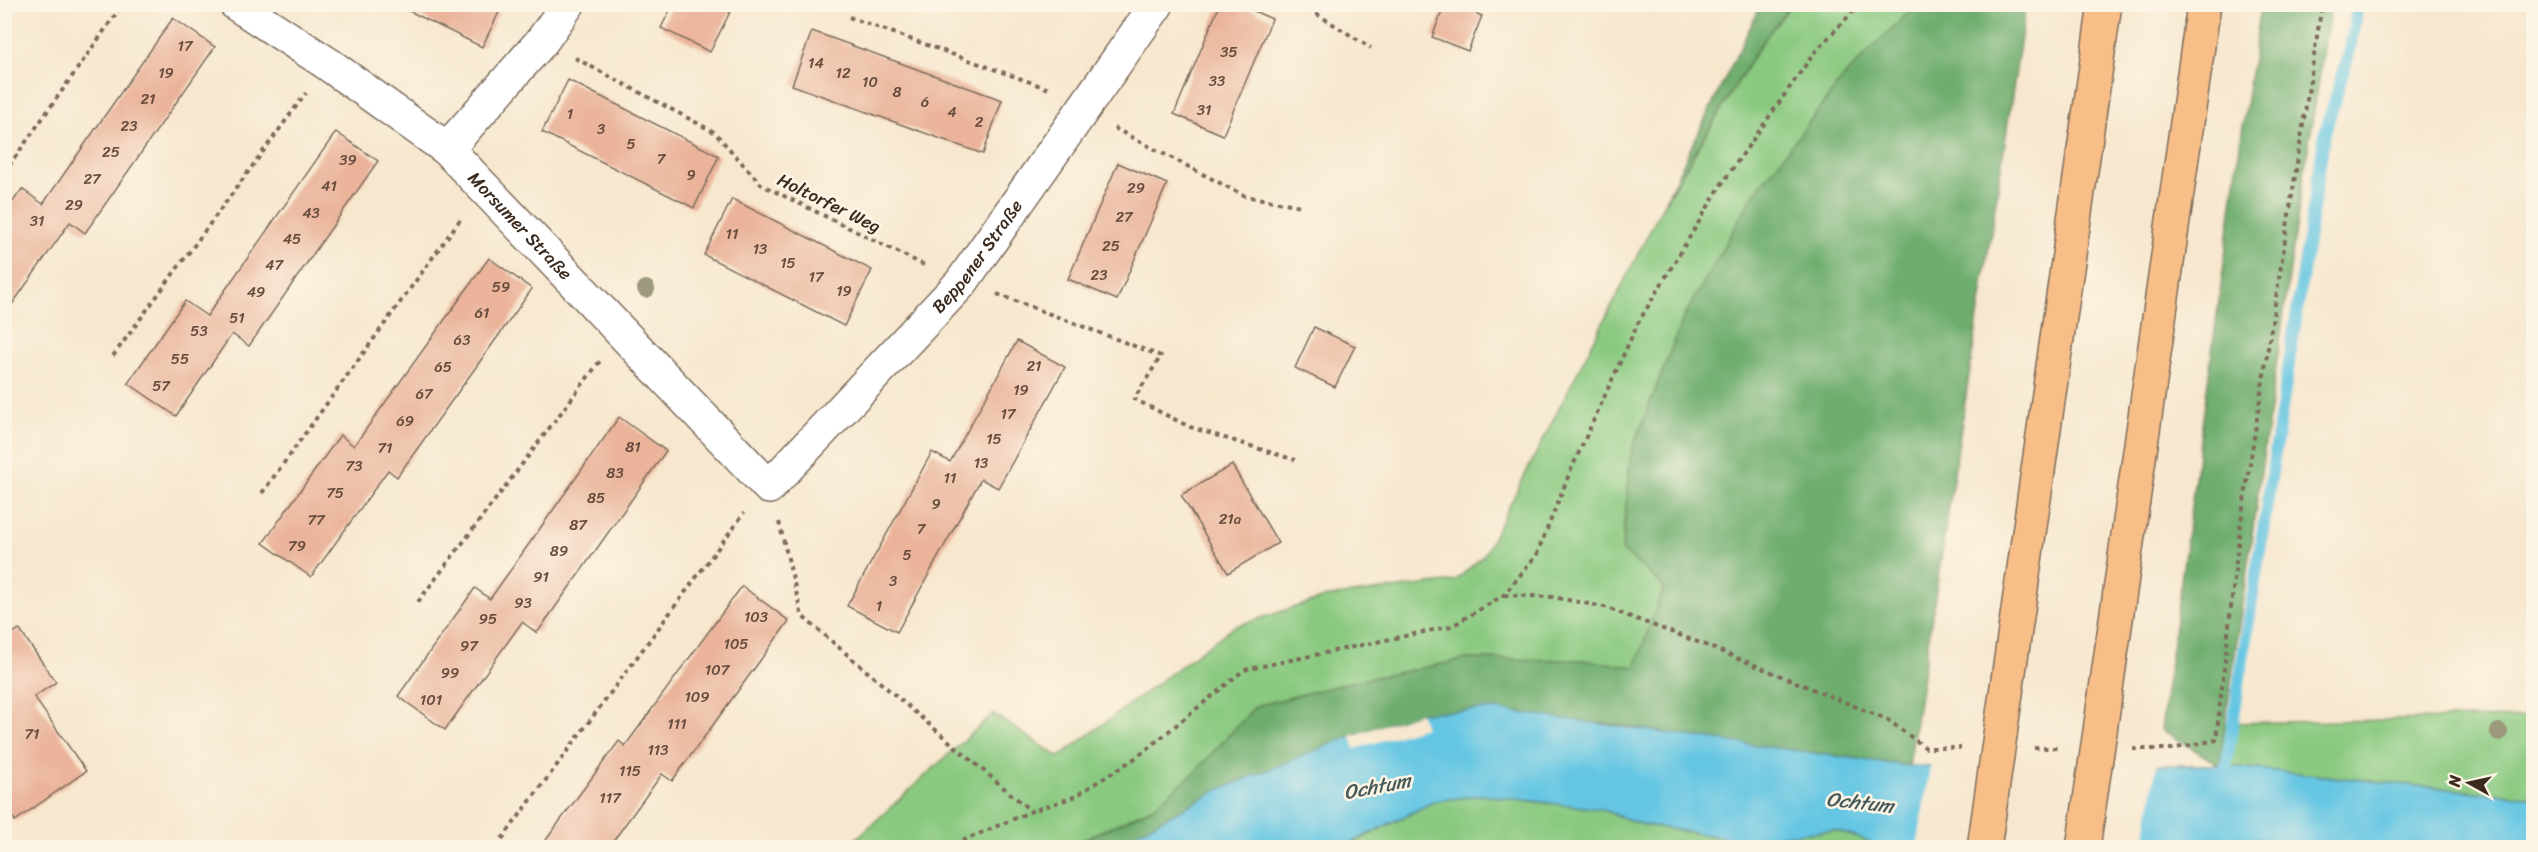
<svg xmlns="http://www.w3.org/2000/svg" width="2538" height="852" viewBox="0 0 2538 852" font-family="Sriracha,sans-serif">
	<rect width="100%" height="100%" fill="#fcf5e5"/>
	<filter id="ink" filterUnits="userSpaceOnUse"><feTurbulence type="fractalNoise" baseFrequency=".0167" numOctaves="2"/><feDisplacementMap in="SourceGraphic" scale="12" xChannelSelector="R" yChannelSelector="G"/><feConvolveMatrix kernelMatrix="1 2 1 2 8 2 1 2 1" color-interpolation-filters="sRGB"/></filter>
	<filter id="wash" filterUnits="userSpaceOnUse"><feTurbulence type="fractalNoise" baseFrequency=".008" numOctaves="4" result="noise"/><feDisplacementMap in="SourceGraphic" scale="24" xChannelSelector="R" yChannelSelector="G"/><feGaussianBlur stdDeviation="1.35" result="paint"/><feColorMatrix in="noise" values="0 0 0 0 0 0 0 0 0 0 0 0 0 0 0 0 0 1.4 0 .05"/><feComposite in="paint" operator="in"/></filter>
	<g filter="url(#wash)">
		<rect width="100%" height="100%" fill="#f7e7ce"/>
		<path fill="#89c980" stroke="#627a4f" stroke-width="1.5" d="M 1791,5 L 1916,5 L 1846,74 L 1752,197 L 1683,319 L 1631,452 L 1622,550 L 1664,587 L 1635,667 L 1583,660 L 1467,659 L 1351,682 L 1256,706 L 1194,773 L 1152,808 L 1066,847 L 836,848 L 857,838 L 993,714 L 1059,757 L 1233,627 L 1327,597 L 1455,581 L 1484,555 L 1661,209 L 1760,45 Z
			M 2533,717 L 2533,798 L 2219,765 L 2225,723 Z
			M 1481,795 L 1600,809 L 1640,824 L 1739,840 L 1835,830 L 1887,847 L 1343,848 L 1435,801 Z
			M 2254,839 L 2361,847 L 2253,848 Z"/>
		<path fill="#6ead6e" stroke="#546c46" stroke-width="1.5" d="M 1761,5 L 1791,5 L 1760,45 L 1661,209 Z
			M 1916,5 L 2026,5 L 1909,766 L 1705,739 L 1605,723 L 1351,736 L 1108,847 L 1066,848 L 1152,808 L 1194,773 L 1256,706 L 1351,682 L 1467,659 L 1583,660 L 1635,667 L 1664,587 L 1622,550 L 1631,452 L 1683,319 L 1752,197 L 1846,74 Z
			M 2261,5 L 2331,5 L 2301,193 L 2219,765 L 2161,729 L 2239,152 Z
			M 2243,839 L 2242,847 L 2167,848 L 2167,845 Z"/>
		<path fill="#65c6e3" stroke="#507880" stroke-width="1.5" d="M 1493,709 L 1909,766 L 2219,765 L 2534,798 L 2533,848 L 2361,848 L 2254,839 L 2102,847 L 1887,848 L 1835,830 L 1739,840 L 1640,824 L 1600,809 L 1481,795 L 1435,801 L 1343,847 L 1108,848 L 1218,790 L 1351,736 L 1420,713 Z"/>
		<path fill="#f7e7ce" d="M 1420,713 L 1425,727 L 1355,749 L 1351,736 Z
			M 1931,762 L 2157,762 L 2144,848 L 1917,847 Z"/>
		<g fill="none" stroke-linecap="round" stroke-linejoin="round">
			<path stroke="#65c6e3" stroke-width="12" d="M 2224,780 L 2325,132 L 2349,54 L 2358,4
				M 2247,848 L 2250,825"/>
		</g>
		<g id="blocks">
			<path fill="#eab39a" d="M 395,4 L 503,4 L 482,47 Z
				M 673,4 L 734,4 L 710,52 L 661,28 Z
				M 1220,4 L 1238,4 L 1272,19 L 1223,135 L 1174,114 Z
				M 1445,4 L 1453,4 L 1482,16 L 1468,51 L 1432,37 Z
				M 173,18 L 215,47 L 85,233 L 70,222 L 4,316 L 4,214 L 22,189 L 43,204 Z
				M 812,31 L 1002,100 L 983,154 L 792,85 Z
				M 568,80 L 719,156 L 694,208 L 542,132 Z
				M 336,132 L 378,161 L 249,346 L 232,334 L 176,416 L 128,383 L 185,301 L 207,316 Z
				M 1118,163 L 1167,184 L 1117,300 L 1068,279 Z
				M 732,199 L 872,270 L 844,326 L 704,255 Z
				M 489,258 L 532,289 L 397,477 L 388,470 L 311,577 L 263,543 L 340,435 L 354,446 Z
				M 1314,327 L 1355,346 L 1335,387 L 1295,368 Z
				M 1017,341 L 1065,367 L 998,488 L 981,479 L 897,632 L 847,606 L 932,452 L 950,462 Z
				M 619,417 L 666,451 L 537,633 L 522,622 L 445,730 L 398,696 L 475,588 L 490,599 Z
				M 1232,465 L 1278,543 L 1228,573 L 1181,495 Z
				M 742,586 L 789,621 L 672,781 L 662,774 L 608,848 L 540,848 L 619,741 L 625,746 Z
				M 19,629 L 56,682 L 34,697 L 86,771 L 15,821 L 5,805 L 5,638 Z"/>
		</g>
	</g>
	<g filter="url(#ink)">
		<use href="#blocks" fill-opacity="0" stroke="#7d6c5c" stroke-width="1.5"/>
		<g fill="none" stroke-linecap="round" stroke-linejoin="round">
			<g stroke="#7d6c5c" stroke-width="36">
				<g id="street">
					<path id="s1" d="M 236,4 L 328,64 L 447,149 L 769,487 L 961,283 L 1157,4"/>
					<path d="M 447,149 L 542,41 L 568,4"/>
				</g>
			</g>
			<g stroke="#7d6c5c" stroke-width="36">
				<path id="highway" d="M 2100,731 L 2204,4
					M 2000,735 L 2105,4"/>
			</g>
			<path stroke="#7d6c5c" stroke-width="4" stroke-dasharray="4.5 4.5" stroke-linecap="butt" d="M 1301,4 L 1371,48
				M 849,17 L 1052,90
				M 575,58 L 714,132 L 762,185 L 926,266
				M 1114,128 L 1245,196 L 1301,206
				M 4,173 L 123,4
				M 997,294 L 1161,356 L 1134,399 L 1190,427 L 1295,460
				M 113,356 L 306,93
				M 262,493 L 462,217
				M 779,522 L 802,616 L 1031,811
				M 1504,595 L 1553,597 L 1604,607 L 1703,644 L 1888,720 L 1926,748 L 1961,748
				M 418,602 L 600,361
				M 2034,748 L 2060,748
				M 2133,749 L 2172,749 L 2216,740 L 2240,527 L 2322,4
				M 502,839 L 744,513
				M 946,848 L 1032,811 L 1074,797 L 1137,757 L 1244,670 L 1452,626 L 1504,595 L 1537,554 L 1570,472 L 1638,323 L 1721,185 L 1814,53 L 1860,4"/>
			<use href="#street" stroke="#fff" stroke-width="33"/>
			<use href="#highway" stroke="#f7be87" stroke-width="33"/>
			<g stroke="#7d6c5c" stroke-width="36" stroke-linecap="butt">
				<path id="highway-bridge" d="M 1984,848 L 2000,735
					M 2083,848 L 2100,731"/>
			</g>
			<use href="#highway-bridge" stroke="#f7be87" stroke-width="33"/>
		</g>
		<g fill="#9c997d">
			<circle cx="646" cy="289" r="9"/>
			<circle cx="2499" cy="732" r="9"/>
		</g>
	</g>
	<g text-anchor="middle" stroke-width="5" stroke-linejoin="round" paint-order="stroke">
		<g font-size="15" fill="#674c3d">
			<text x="185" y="51">17</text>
			<text x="1229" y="57">35</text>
			<text x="816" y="68">14</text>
			<text x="166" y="78">19</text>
			<text x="843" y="78">12</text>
			<text x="1217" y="86">33</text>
			<text x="870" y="87">10</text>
			<text x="897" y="97">8</text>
			<text x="148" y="104">21</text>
			<text x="925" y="107">6</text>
			<text x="1204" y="115">31</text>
			<text x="952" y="117">4</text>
			<text x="570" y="119">1</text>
			<text x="979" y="127">2</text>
			<text x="129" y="131">23</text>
			<text x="601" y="134">3</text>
			<text x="631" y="149">5</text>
			<text x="111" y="157">25</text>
			<text x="661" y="164">7</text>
			<text x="348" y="165">39</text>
			<text x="691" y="180">9</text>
			<text x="92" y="184">27</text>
			<text x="329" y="191">41</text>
			<text x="1136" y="193">29</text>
			<text x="74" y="210">29</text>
			<text x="311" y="218">43</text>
			<text x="1124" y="222">27</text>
			<text x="37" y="226">31</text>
			<text x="732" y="239">11</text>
			<text x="292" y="244">45</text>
			<text x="1111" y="251">25</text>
			<text x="760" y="254">13</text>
			<text x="788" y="268">15</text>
			<text x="274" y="270">47</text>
			<text x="1099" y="280">23</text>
			<text x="816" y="282">17</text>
			<text x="501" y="292">59</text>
			<text x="844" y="296">19</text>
			<text x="256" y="297">49</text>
			<text x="482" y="318">61</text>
			<text x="237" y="323">51</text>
			<text x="199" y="336">53</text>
			<text x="462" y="345">63</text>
			<text x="180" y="364">55</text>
			<text x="1034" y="371">21</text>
			<text x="443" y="372">65</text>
			<text x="161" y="391">57</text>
			<text x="1021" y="395">19</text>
			<text x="424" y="399">67</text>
			<text x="1008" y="419">17</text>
			<text x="405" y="426">69</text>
			<text x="994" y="444">15</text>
			<text x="633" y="452">81</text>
			<text x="385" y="453">71</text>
			<text x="981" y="468">13</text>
			<text x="354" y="471">73</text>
			<text x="615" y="478">83</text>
			<text x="950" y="483">11</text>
			<text x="335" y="498">75</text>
			<text x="596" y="503">85</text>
			<text x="936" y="509">9</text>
			<text x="1230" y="524">21a</text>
			<text x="316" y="525">77</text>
			<text x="578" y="530">87</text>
			<text x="921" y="534">7</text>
			<text x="297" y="551">79</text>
			<text x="559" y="556">89</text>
			<text x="907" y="560">5</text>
			<text x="541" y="582">91</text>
			<text x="893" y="586">3</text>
			<text x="523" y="608">93</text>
			<text x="879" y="611">1</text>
			<text x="756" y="622">103</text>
			<text x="488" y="624">95</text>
			<text x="736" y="649">105</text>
			<text x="469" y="651">97</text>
			<text x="717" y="675">107</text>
			<text x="450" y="678">99</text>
			<text x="697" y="702">109</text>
			<text x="431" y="705">101</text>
			<text x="677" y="729">111</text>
			<text x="32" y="739">71</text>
			<text x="658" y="755">113</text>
			<text x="630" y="776">115</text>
			<text x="610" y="803">117</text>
		</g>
		<g font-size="18" fill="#3b2a1e" stroke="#fcf5e5">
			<text transform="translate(829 203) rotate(26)" y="6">Holtorfer Weg</text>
			<text dy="6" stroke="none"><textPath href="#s1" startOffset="362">Morsumer Straße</textPath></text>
			<text dy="6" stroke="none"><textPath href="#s1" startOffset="1034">Beppener Straße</textPath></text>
		</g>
		<g font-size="20" font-style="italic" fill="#485959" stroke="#fcf5e5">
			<text transform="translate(1377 786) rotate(-11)" y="7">Ochtum</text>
			<text transform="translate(1860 802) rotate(6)" y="7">Ochtum</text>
		</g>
	</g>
	<rect width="2538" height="852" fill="none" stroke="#fcf5e5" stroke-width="24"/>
	<g transform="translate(2469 783) rotate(278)" stroke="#fcf5e5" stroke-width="4.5" paint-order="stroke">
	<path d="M0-4.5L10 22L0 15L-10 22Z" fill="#3b2a1e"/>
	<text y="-9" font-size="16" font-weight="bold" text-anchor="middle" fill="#3b2a1e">N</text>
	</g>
</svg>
